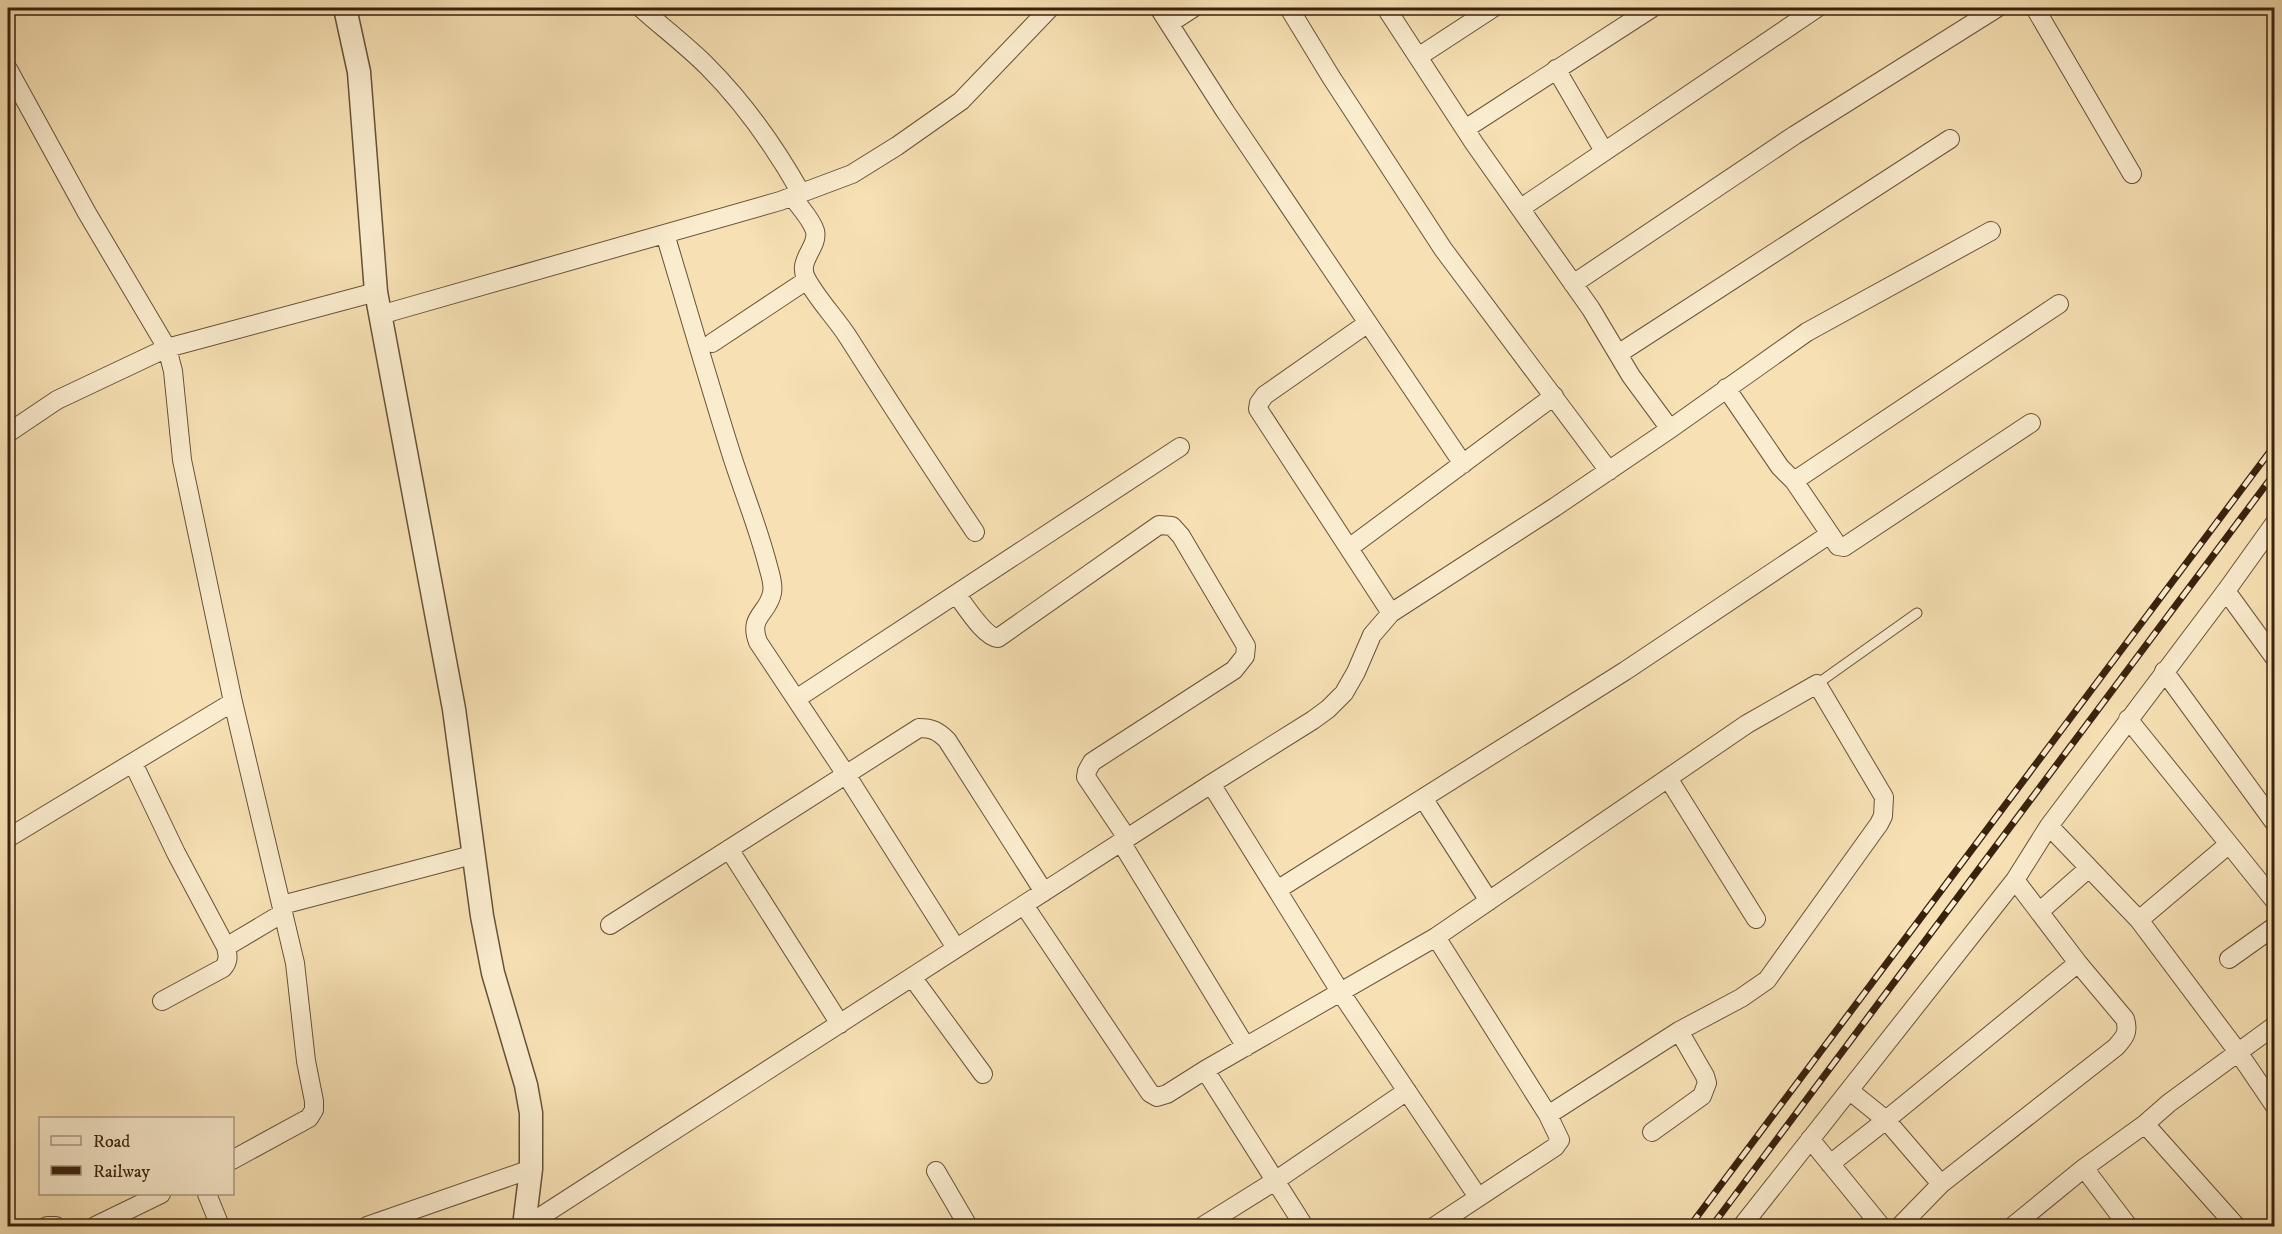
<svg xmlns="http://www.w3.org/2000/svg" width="2282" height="1234" viewBox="0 0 2282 1234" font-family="'IM FELL DW Pica',serif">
	<rect width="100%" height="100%" fill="#f7e1b4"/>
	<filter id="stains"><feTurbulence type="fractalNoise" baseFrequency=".00333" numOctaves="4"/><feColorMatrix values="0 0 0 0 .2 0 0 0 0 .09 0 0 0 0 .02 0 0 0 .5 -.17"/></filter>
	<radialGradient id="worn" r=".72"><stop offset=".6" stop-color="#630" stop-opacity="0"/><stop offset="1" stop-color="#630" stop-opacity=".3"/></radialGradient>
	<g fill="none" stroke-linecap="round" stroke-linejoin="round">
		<g stroke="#685237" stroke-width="11">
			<path id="service" d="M 1817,684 L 1917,613"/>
		</g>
		<g stroke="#685237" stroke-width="20">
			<path id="minor" d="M 641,8 C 662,27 686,45 707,66 C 744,103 775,147 801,193
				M 1159,8 L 1225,111 L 1463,464
				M 1289,8 L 1331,77 L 1443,249 L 1609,471
				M 1386,8 L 1474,143 L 1591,309 L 1631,376 L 1670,429
				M 2035,8 L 2132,174
				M 1170,23 L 1193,8
				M 1418,57 L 1493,8
				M 8,69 L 87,213 L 167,348 L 173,371 L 182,460 L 233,702 L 295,963 L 306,1061 L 314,1101 L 314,1110 L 309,1118 L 232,1160
				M 1556,69 L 1604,151
				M 1465,129 L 1652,8
				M 792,196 C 799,207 811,218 815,231 C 819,247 797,260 806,278 C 817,299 835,317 848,337 C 890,403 932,468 975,532
				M 1521,208 L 1817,8
				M 665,234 C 687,307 708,380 731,453 C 743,491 758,527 768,566 C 770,574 774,584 772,593 C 768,614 748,616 758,642 L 847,776 L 956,948
				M 1573,284 L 1795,135 L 1997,8
				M 380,315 L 780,201 L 852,174 L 897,146 L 961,101 L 1050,8
				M 1368,323 L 1265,395 L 1259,403 L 1258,409 L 1391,613
				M 712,343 L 807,280
				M 1618,354 L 1950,139
				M 8,433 L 57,400 L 167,348 L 376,292
				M 1794,481 L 2059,304
				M 1830,534 L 1838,546 L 1844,547 L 2031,423
				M 1349,548 L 1554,396
				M 2226,591 L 2274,524
				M 956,594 C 965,605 984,637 998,638 L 1159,525 L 1172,526 L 1181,536 L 1246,646 L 1245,656 L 1234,670 L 1092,762 L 1087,771 L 1086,777 L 1127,838
				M 2274,657 L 2226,591 L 2049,826 L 2139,920 L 2238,1052 L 2274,1105
				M 2164,671 L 2274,822
				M 796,699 L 1180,447
				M 2128,719 L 2229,844
				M 133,763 L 176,853 L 226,947 C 228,956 229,961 223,968 L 162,1001
				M 1668,778 L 1756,919
				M 1211,784 L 1341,993 L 1478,1197
				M 1423,798 L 1489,901
				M 8,838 L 233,702
				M 1121,842 L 1246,1047
				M 729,849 L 840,1024
				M 1277,890 L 1625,671 L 1830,534 L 1794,481 L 1780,467 L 1726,388
				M 282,905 L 472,855
				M 1024,905 L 1150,1093 L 1157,1097 L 1167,1094 L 1205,1070 L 1304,1226
				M 2039,912 L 2089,868
				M 2139,920 L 2229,844 L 2274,900
				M 610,925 L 919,728 C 932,728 938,731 947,740 L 1044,892
				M 226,947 L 283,913
				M 2229,959 L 2274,927
				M 912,977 L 983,1074
				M 1205,1070 L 1436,937 L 1747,724 L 1817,684 L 1884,797 L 1883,816 L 1879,824 L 1767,980 L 1741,998 L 1679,1031 L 1548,1115
				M 2145,1124 L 2169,1103 L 2274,1026
				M 1652,1132 L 1702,1096 L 1707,1083 L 1705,1076 L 1679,1031
				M 1810,1139 L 1881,1226
				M 1830,1164 L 1886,1120 L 1850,1091
				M 936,1171 L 968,1226
				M 1941,1184 L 1886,1120 L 2078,963
				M 207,1194 L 220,1226
				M 47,1226 L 56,1226
				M 95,1226 L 161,1194
				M 367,1226 L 531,1169
				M 526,1226 L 1211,784 L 1313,720 L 1328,709 L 1344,693 L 1356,672 L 1372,635 L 1391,613 L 1555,507 L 1670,429 L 1807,332 L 1991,231
				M 1203,1226 L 1275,1181 L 1407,1091
				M 1435,1226 L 1555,1147 L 1560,1140 L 1548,1115 L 1436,937
				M 1742,1226 L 2015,880 L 2049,826
				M 1900,1226 L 1941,1184 L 2116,1047 C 2125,1037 2129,1032 2125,1019 L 2078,963 L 2015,880
				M 2013,1226 L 2084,1168
				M 2128,1226 L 2084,1168 L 2145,1124 L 2236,1226"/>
		</g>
		<g stroke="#685237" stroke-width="25">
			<path id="tertiary" d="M 345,8 L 359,72 L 376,292 L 454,709 L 482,916 L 493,973 L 526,1085 L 531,1113 L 531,1169 L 524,1226"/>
		</g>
		<use href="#service" stroke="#faecce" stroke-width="9"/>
		<use href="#minor" stroke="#faecce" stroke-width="18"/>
		<use href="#tertiary" stroke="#faecce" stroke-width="22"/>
		<g stroke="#39220d" stroke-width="7">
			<path id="rail" d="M 1690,1226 L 2274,446
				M 1712,1226 L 2274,474"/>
		</g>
		<use href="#rail" stroke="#faecce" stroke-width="4.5" stroke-dasharray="14" stroke-linecap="butt"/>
	</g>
	<rect width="2282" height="1234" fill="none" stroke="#f7e1b4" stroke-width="30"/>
	<rect x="9" y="9" width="2264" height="1216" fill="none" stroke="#39220d" stroke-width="3"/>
	<rect x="15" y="15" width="2252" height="1204" fill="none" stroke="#39220d" stroke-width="1.5"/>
	<rect x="39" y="1117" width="195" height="78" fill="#faecce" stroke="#ad9b81" stroke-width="1.5"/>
	<rect x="51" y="1136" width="30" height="9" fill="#faecce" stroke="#ad9b81" stroke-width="1.5"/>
	<text x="93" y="1147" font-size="18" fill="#39220d">Road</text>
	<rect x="51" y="1166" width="30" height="9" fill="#39220d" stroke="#ad9b81" stroke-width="1.5"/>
	<text x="93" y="1177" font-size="18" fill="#39220d">Railway</text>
	<rect width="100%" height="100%" filter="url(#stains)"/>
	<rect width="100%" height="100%" fill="url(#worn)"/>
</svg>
